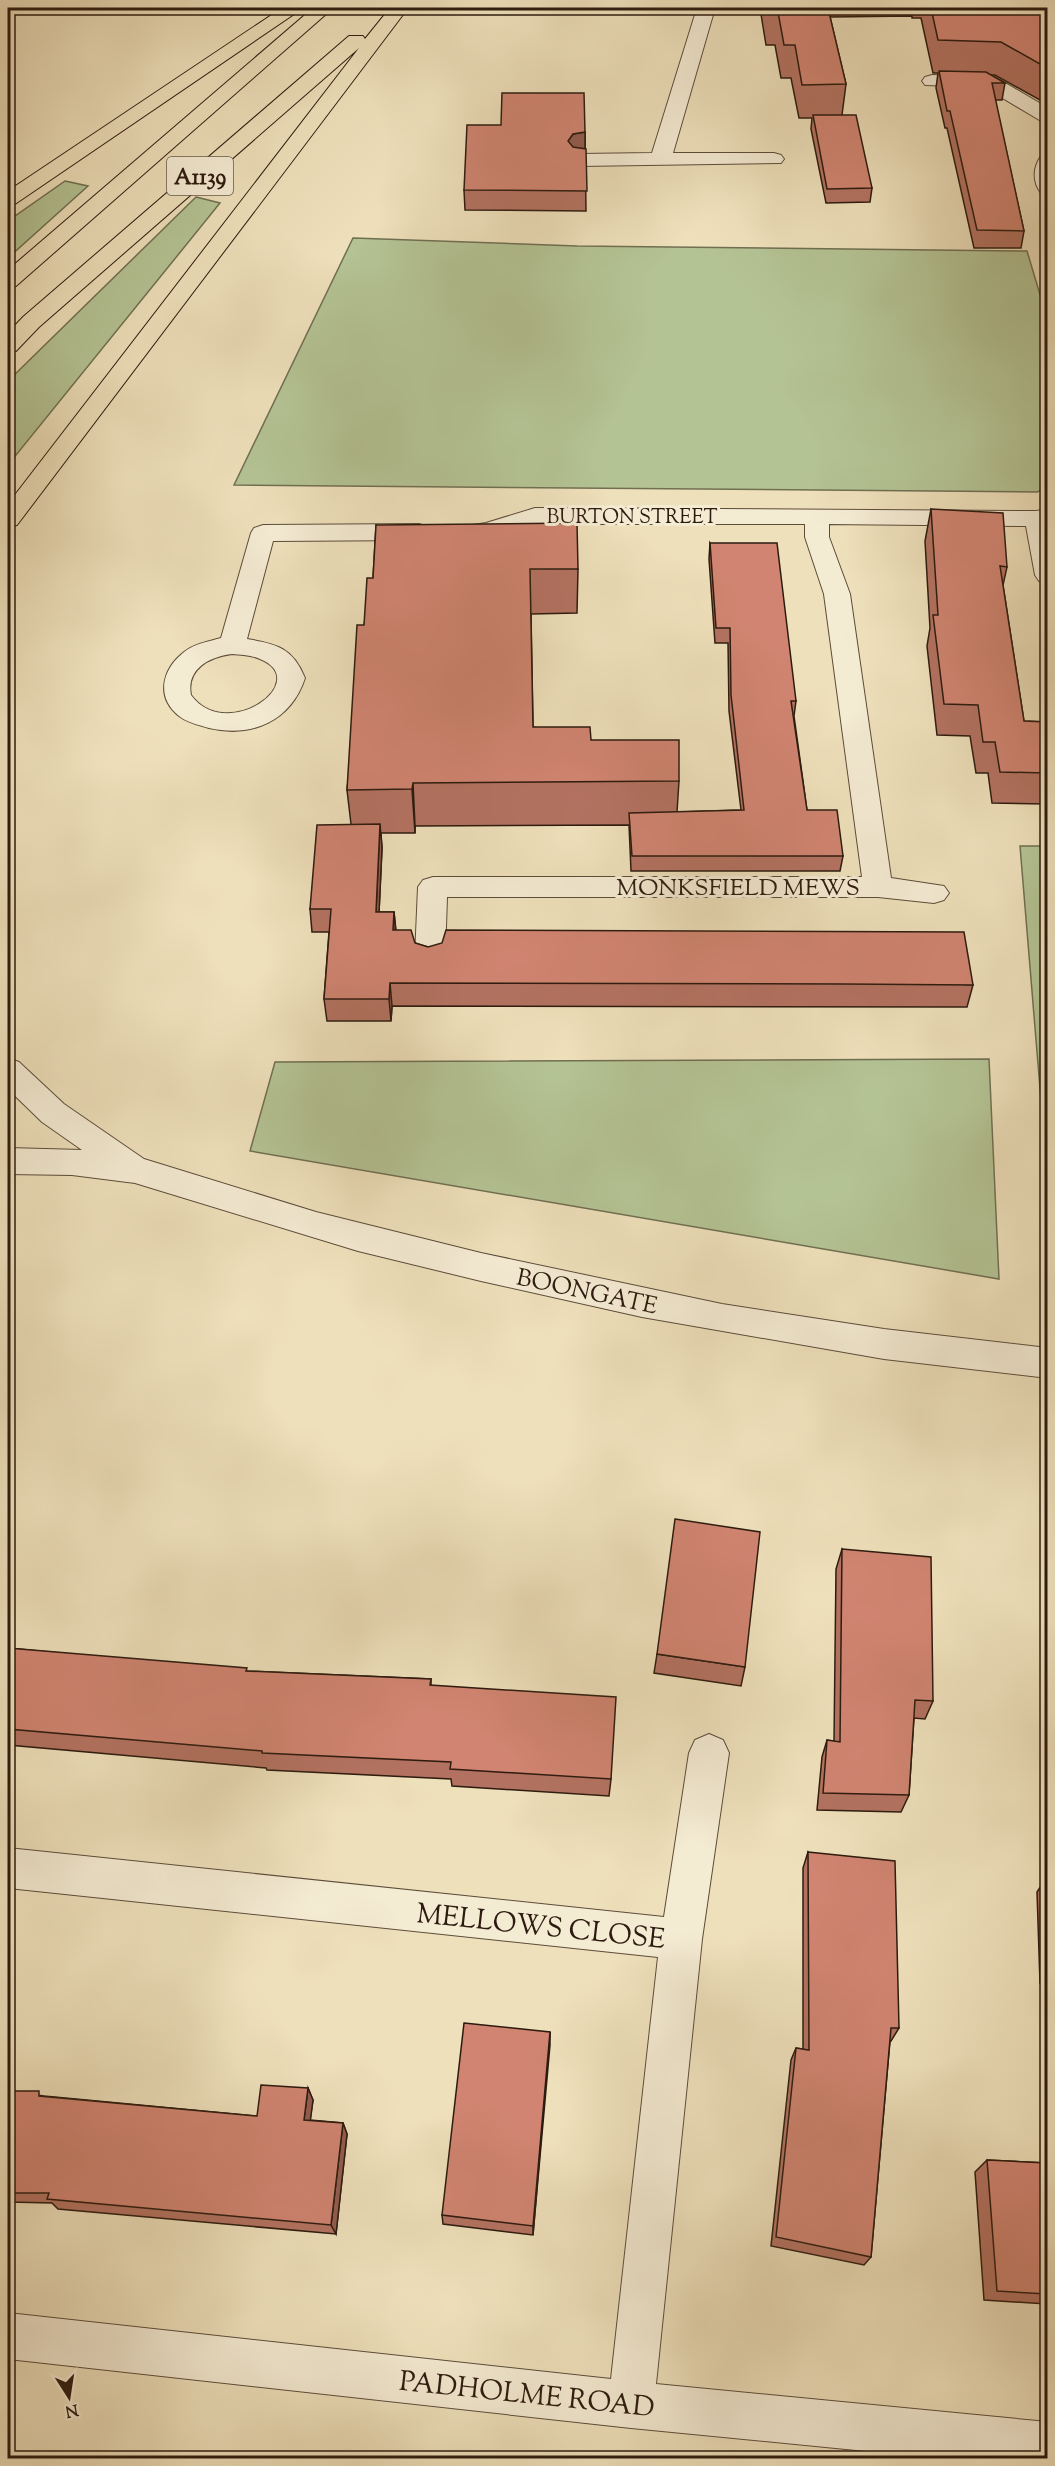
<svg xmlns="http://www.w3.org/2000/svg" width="1055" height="2466" viewBox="0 0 1055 2466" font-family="'Sorts Mill Goudy',serif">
	<rect width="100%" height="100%" fill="#eee0bb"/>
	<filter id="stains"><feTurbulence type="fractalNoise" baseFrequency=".00333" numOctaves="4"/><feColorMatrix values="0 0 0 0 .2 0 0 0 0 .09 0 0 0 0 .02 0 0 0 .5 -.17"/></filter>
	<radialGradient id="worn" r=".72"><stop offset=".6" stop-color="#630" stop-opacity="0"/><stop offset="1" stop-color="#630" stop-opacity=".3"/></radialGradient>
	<path fill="#b4c394" stroke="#706f52" stroke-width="1.5" d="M 65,181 L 88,186 L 8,258 L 8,221 Z
		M 196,197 L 220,203 L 8,465 L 8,381 Z
		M 353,238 L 577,246 L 1027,251 L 1047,318 L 1047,488 L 1037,492 L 234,485 Z
		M 1020,846 L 1047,846 L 1047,1173 Z
		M 989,1059 L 999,1279 L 250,1151 L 275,1062 Z"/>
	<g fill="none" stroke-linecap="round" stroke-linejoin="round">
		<g stroke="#5d4c3a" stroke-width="2">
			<path id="minor" d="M 697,8 L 715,8 L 673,153 L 774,153 L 781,155 L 784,159 L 781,163 L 580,166 L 573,164 L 570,160 L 573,156 L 580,154 L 652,153 Z
				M 932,75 L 995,77 L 1048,108 L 1048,123 L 1041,121 L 984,87 L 925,85 L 922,81 L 925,77 Z
				M 1048,154 L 1048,195 L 1041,193 C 1032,182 1033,167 1041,156 Z
				M 535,508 L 1036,511 L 1048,509 L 1048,583 L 1039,581 L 1035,575 L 1026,526 L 829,524 L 829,537 L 850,594 L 891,878 L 944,886 L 949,893 L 944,900 L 934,903 L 878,897 L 447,897 L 445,957 L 441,965 L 430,968 L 419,965 L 415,957 L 418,887 L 423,880 L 433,877 L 862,877 L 824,594 L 805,537 L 805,524 L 537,524 L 488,539 L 470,540 L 461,537 L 458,532 L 461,527 L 486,523 Z
				M 419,524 L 428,527 L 431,532 L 428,537 L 419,540 L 273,541 L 247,639 C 277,644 293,648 305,678 C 291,721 252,738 209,728 C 199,725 188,723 179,716 C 153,695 164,664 190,648 C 199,643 210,641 221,638 L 251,533 L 254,528 L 263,525 ZM 232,654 C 241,655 252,655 260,659 C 314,681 227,744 191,695 C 186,669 209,657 232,654 Z
				M 8,1058 L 19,1062 L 64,1104 L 144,1159 L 316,1212 L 481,1253 L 722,1304 L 884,1329 L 1048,1348 L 1048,1378 L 884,1359 L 642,1317 L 481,1281 L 358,1251 L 135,1183 L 72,1175 L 8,1174 L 8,1148 L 82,1150 L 42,1122 L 8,1089 Z
				M 709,1734 L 723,1740 L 729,1753 L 702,1939 L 656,2384 L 1048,2422 L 1048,2458 L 937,2458 L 631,2428 L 8,2359 L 8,2313 L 611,2379 L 658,1957 L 8,1888 L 8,1848 L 664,1917 L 689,1753 L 695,1740 Z"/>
		</g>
		<g stroke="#2d1b0f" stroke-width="2">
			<path id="highway" d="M 282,8 L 303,8 L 15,204 L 8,206 L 8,191 Z
				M 313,8 L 333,8 L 16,286 L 8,287 L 8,270 Z
				M 390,8 L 408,8 L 17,525 L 8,527 L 8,504 L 359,48 L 39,327 L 16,351 L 8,353 L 8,333 L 23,317 L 349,36 L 363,36 L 365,39 Z"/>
		</g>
		<use href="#minor" fill="#f4ebd3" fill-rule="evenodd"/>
		<use href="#highway" fill="#eee0bb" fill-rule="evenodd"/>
	</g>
	<path fill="#b37261" stroke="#2d1b0f" stroke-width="1.5" d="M 760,8 L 1047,8 L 1047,101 L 1040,100 L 995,75 L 990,75 L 1005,83 L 1002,100 L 995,100 L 1024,231 L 1021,248 L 974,248 L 947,128 L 945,128 L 936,88 L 938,73 L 933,73 L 921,18 L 912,18 L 912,16 L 830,17 L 846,84 L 842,115 L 872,188 L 870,202 L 826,203 L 811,129 L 812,118 L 799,118 L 791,78 L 781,78 L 775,45 L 766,45 Z
		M 501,125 L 585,132 L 586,211 L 465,210 L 464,190 Z
		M 931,509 L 1007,567 L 1003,585 L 1024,721 L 1047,722 L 1047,804 L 992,803 L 988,773 L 976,773 L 970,736 L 937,735 L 927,646 L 930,628 L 925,541 Z
		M 376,525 L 578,569 L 577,613 L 531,614 L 533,727 L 591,740 L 679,781 L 677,812 L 741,810 L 729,711 L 728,643 L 715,643 L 709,559 L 710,543 L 796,701 L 794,716 L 807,810 L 843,856 L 840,871 L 631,871 L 629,825 L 415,826 L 415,833 L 381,833 L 382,848 L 379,912 L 394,912 L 396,930 L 415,943 L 428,947 L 973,985 L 967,1007 L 392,1006 L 391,1021 L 327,1021 L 324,999 L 329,932 L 312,932 L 310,909 L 351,824 L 347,790 L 364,625 L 373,578 Z
		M 842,1549 L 933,1701 L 925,1719 L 914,1718 L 909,1795 L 901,1812 L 817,1810 L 822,1757 L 827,1740 L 834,1741 L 836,1569 Z
		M 8,1648 L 248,1671 L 431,1679 L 431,1685 L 611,1779 L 609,1796 L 452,1786 L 451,1779 L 267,1770 L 266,1768 L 8,1745 Z
		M 657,1654 L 745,1667 L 741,1686 L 654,1673 Z
		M 808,1852 L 899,2028 L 891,2041 L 890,2041 L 871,2257 L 864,2265 L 771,2246 L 791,2060 L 796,2048 L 803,2049 L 803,1868 Z
		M 1047,1877 L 1047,1984 L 1040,1983 L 1037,1892 Z
		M 550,2032 L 533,2235 L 443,2224 L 442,2215 Z
		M 308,2088 L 313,2100 L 310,2120 L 343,2123 L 347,2134 L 336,2234 L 58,2209 L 52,2203 L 8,2202 L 8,2091 L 44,2096 L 257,2116 Z
		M 987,2160 L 1047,2163 L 1047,2304 L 984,2300 L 975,2172 Z"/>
	<path fill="#925c4f" stroke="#2d1b0f" stroke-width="1.5" d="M 585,132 L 585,152 L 572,154 L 568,141 L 573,134 Z
		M 413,783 L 415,826 L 415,833 L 412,789 Z
		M 380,824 L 382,848 L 378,935 L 376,912 Z
		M 394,912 L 396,935 L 393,930 Z
		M 390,983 L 392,1006 L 391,1021 L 389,999 Z
		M 550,2032 L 550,2045 L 533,2235 L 533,2226 Z
		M 308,2088 L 313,2100 L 309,2131 L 304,2120 Z
		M 343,2123 L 347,2134 L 336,2234 L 331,2225 Z"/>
	<path fill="#d08471" stroke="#2d1b0f" stroke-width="1.5" d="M 768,8 L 828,8 L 846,84 L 802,85 L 795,45 L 784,45 L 778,12 L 769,12 Z
		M 931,8 L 1047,8 L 1047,68 L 1001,42 L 938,40 Z
		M 939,71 L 986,72 L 1005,83 L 992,83 L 1024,231 L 977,230 L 950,111 L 947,111 Z
		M 502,93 L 584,93 L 585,132 L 573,134 L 568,141 L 573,147 L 586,149 L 587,191 L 464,190 L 467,125 L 501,125 Z
		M 813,115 L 856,115 L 872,188 L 827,189 Z
		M 931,509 L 1003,513 L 1007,567 L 1000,566 L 1024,721 L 1047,722 L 1047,773 L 1000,772 L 995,742 L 983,742 L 978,705 L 944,704 L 933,615 L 938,615 Z
		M 577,523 L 578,569 L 530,569 L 533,727 L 590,727 L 591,740 L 679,740 L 679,781 L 413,783 L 412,789 L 347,790 L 357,625 L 364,625 L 367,578 L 373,578 L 376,525 Z
		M 710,543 L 777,543 L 796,701 L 791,701 L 807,810 L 837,810 L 843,856 L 632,856 L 629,813 L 744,810 L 731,695 L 730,628 L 716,628 Z
		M 380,824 L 376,912 L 394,912 L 393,930 L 411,930 L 415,943 L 428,947 L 442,943 L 446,930 L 964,932 L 973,985 L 845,984 L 390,983 L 389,999 L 324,999 L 331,909 L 310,909 L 317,825 Z
		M 675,1519 L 760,1532 L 745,1667 L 657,1654 Z
		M 842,1549 L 931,1557 L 933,1701 L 915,1700 L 909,1795 L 823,1793 L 827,1740 L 840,1742 Z
		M 8,1648 L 247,1668 L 246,1671 L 431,1679 L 430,1685 L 616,1697 L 611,1779 L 450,1769 L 451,1762 L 262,1753 L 262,1751 L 8,1729 Z
		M 808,1852 L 895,1861 L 899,2028 L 891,2028 L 871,2257 L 776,2237 L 796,2048 L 809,2050 Z
		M 464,2023 L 550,2032 L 533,2226 L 442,2215 Z
		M 261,2085 L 308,2088 L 304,2120 L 343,2123 L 331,2225 L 47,2199 L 49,2193 L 8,2193 L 8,2091 L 39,2091 L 39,2096 L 257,2116 Z
		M 987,2160 L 1047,2163 L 1047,2294 L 997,2291 Z"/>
	<g text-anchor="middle" stroke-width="6" stroke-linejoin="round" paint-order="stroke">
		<g font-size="20" fill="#2d1b0f" stroke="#f4ebd3">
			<text x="632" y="523">BURTON STREET</text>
		</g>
		<rect fill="#f4ebd3" stroke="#69594a" stroke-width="1.5" x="167" y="157" width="66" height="38" rx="4.5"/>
		<g font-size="22" font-weight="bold" fill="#2d1b0f">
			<text x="200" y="184">A1139</text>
		</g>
		<g font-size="24" fill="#2d1b0f" stroke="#f4ebd3">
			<text x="738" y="895">MONKSFIELD MEWS</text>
			<text transform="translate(587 1291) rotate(12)" y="8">BOONGATE</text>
		</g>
		<g font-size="28" fill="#2d1b0f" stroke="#f4ebd3">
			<text transform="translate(541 1925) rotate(6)" y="10">MELLOWS CLOSE</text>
			<text transform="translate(527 2393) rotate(6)" y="10">PADHOLME ROAD</text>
		</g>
	</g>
	<rect width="1055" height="2466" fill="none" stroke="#eee0bb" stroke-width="30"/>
	<rect x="9" y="9" width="1037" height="2448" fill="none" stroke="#2d1b0f" stroke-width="3"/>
	<rect x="15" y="15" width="1025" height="2436" fill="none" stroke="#2d1b0f" stroke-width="1.5"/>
	<g transform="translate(69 2397) rotate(168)" stroke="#f4ebd3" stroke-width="4.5" paint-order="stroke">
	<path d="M0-4.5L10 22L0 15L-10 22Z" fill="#2d1b0f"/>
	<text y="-9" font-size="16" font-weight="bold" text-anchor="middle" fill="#2d1b0f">N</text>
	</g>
	<rect width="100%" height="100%" filter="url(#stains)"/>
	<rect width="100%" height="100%" fill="url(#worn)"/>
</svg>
